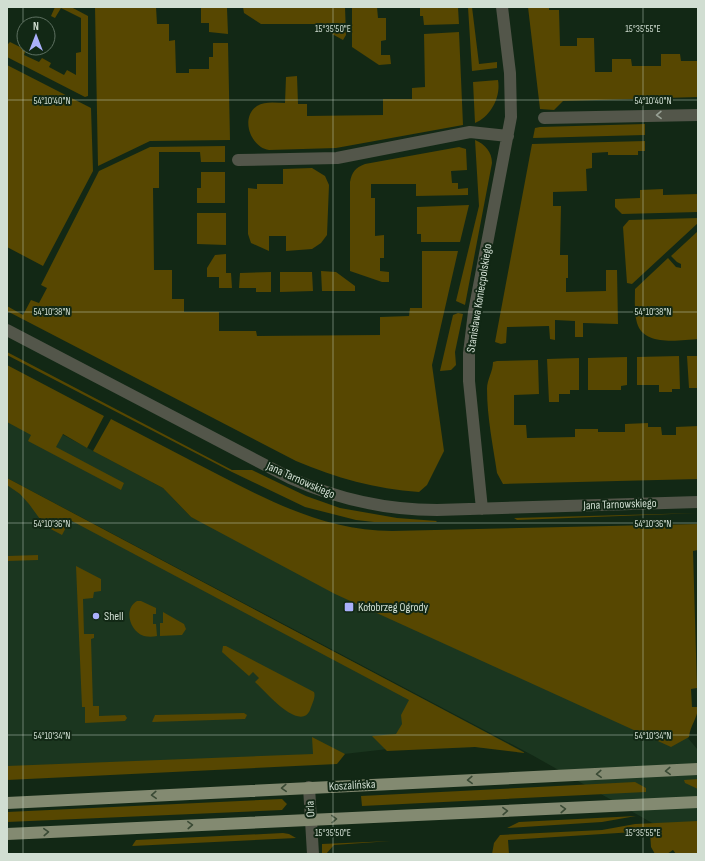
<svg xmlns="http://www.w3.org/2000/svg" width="705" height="861" viewBox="0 0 705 861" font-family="'Sofia Sans Condensed',sans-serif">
	<rect width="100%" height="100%" fill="#122815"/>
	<path fill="#1b361f" d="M 7,405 L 163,488 L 191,517 L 687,737 L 698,750 L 698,854 L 661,828 L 532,755 L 7,478 Z
		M 7,479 L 524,752 L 476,747 L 388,749 L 344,754 L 7,775 Z"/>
	<path fill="#574701" d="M 55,7 L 71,7 L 88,16 L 88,96 L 85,97 L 7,57 L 7,45 L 10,42 L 26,50 L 24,55 L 39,62 L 42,58 L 51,63 L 49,67 L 64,75 L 67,70 L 76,75 L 76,53 L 81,52 L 81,18 L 61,8 L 55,18 L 51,16 Z
		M 95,7 L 156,7 L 157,24 L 169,24 L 169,41 L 175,40 L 176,73 L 189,73 L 189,69 L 209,69 L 209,57 L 213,57 L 213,43 L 228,43 L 230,140 L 150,141 L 98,166 Z
		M 243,7 L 345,7 L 346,35 L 343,40 L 314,24 L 261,24 L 244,13 Z
		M 352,7 L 377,7 L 378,18 L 386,18 L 386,40 L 381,41 L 381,55 L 390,55 L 391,64 L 379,65 L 352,47 Z
		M 420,7 L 458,7 L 459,24 L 424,25 L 423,16 L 420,16 Z
		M 468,7 L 472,7 L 479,64 L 497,62 L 497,68 L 472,71 Z
		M 528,7 L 549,7 L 549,10 L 559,10 L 560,46 L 577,46 L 577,38 L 594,38 L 595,72 L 612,72 L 612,59 L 631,59 L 632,66 L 661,66 L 661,54 L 680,54 L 681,61 L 698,61 L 698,97 L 563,101 L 554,110 L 540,109 Z
		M 201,8 L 227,8 L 228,34 L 209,32 L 209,23 L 201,23 Z
		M 459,32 L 463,125 L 336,148 L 269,150 C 250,147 240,117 257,106 C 265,101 276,103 285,103 L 286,77 L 297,76 L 298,104 L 307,104 L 307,116 L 383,115 L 383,99 L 412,99 L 412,88 L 425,87 L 424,34 Z
		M 7,65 L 91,108 L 93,171 L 43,266 L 7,247 Z
		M 498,80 C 501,97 491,116 475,123 L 473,82 Z
		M 645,124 L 645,135 L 533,138 L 535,128 L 540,127 Z
		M 475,140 C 485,144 492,152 492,163 L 465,305 L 456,301 L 479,206 Z
		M 645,141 L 645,151 L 638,151 L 638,155 L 608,155 L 608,152 L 592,153 L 592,168 L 586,169 L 587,191 L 553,192 L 553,206 L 561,206 L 560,255 L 568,255 L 568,278 L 566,278 L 566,292 L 606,291 L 606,270 L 617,270 L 618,324 L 583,323 L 583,337 L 575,337 L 575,321 L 555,320 L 555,340 L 550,339 L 549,326 L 507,327 L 506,343 L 501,344 L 495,342 L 532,144 Z
		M 225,146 L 225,162 L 201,162 L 200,152 L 159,152 L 159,188 L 153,188 L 154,270 L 172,270 L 172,299 L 184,299 L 184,312 L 219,312 L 219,331 L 256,331 L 257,336 L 380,335 L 380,317 L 409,316 L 410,308 L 422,308 L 422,251 L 458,251 L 432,365 L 444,451 L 427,485 L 419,492 C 375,489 336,478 296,461 L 7,311 L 7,306 L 23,315 L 31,300 L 39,303 L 47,288 L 41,285 L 99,171 L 150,147 Z
		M 459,147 L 466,149 L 467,170 L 451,171 L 452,183 L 458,183 L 458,189 L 468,188 L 468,195 L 416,196 L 416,184 L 371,184 L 371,198 L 375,198 L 375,236 L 384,235 L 384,258 L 380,258 L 380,271 L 389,272 L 389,282 L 382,282 L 350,271 L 350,182 C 352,172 355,168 365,164 Z
		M 312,168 L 325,176 L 329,185 L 327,235 L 321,243 L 312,249 L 286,251 L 286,236 L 269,236 L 269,251 L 251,243 L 248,234 L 248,188 L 257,189 L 257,184 L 283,184 L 283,169 Z
		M 201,172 L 225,172 L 225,203 L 197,203 L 197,188 L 201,188 Z
		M 663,189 L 663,195 L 698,194 L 698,212 L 622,214 L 615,207 L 615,199 L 640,198 L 640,190 Z
		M 469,205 L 460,242 L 421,242 L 421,234 L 417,234 L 417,207 Z
		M 197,213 L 226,213 L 226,245 L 197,244 Z
		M 698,218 L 698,223 L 632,284 L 627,283 L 623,227 L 629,220 Z
		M 698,231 L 698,339 C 680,340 644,347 637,323 C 634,313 635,300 635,289 L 668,258 L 676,267 L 681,268 L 681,264 L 677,262 L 671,256 Z
		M 226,254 L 226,273 L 231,273 L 232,288 L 219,288 L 219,277 L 207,277 L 207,268 L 215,255 Z
		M 321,271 L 336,272 L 355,286 L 355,291 L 322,291 Z
		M 271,272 L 271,292 L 256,292 L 256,288 L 239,288 L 240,273 Z
		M 280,272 L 312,272 L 313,291 L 280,292 Z
		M 458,313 L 463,314 L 455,352 L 456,365 L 451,370 L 440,371 L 453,315 Z
		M 7,352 L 232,470 L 252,470 L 306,496 L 340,508 L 397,518 L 437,521 L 436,522 L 374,522 L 356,520 L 305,507 L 232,472 L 7,355 Z
		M 679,356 L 680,389 L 672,389 L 672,392 L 659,392 L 659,385 L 637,385 L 637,357 Z
		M 687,356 L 698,356 L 698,388 L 689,388 Z
		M 627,357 L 627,385 L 621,386 L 621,390 L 588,390 L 588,358 Z
		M 579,358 L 579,390 L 570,390 L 570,394 L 559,394 L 559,402 L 549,402 L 547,359 Z
		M 538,360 L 539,394 L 514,395 L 514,425 L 526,425 L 527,438 L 575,437 L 575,429 L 598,429 L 598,432 L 625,432 L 625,424 L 648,423 L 648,427 L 661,427 L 662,435 L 676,435 L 676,427 L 698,426 L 698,479 L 503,484 L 497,473 C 493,446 487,417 487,389 C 487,379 493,372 493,362 L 497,361 Z
		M 7,365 L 104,416 L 87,448 L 63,434 L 56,447 L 124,483 L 121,490 L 28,441 L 31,435 L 7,422 Z
		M 111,419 C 146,437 180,455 215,473 C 271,502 327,531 392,531 L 698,524 L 698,550 L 693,551 L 697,688 L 691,689 L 692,707 L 698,707 C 698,717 690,726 689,737 L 671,747 L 335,594 L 191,517 L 163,488 L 93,451 Z
		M 7,478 L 525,753 L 475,747 L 387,751 L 372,736 L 396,734 L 402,724 L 401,715 L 409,700 L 70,520 L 62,535 L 45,526 L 29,504 L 20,494 L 7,485 Z
		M 698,513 L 517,520 L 514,518 Z
		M 38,555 L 38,560 L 7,561 L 8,556 Z
		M 76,566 L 101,579 L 101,591 L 94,592 L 93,598 L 83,599 L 84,634 L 94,634 L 94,638 L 91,639 L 93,706 L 99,706 L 99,716 L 125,715 L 127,718 L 125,721 L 85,723 L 85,707 L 82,707 Z
		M 137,601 L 141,601 L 156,608 L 156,614 L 153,614 L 153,624 L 156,624 L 157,636 C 153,637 148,637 144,636 C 130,632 123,609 137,601 Z
		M 163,612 L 184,624 L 186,629 L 182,635 L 160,636 L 160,623 L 163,623 Z
		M 223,646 L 226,646 L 314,692 C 316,697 312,704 310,710 C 300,733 264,690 255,682 L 259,678 L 253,672 L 249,676 L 222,652 Z
		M 244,713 L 247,715 L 245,719 L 152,722 L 155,715 Z
		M 312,737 L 345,754 L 337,764 L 7,780 L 7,766 L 313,754 Z
		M 698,779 L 698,789 L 685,783 L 684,780 Z
		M 635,782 L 646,788 L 646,792 L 362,806 L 361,796 Z
		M 282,799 L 287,804 L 282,810 L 7,822 L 7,812 Z
		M 636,816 L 602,822 L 507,828 L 519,822 Z
		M 698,821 L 698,854 L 676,854 L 673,850 L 667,854 L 655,854 L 651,847 L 650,831 L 508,840 L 509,854 L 492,854 L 494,843 L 500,835 L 602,830 L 635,824 Z
		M 283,833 L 289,834 L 296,838 L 132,846 L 136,840 Z
		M 391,841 L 334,845 L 326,854 L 322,854 L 322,844 Z"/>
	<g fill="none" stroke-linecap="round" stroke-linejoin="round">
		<path stroke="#53564a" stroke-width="12" d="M 544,118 L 698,115
			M 238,160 L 337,158 L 470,132 L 508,136
			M 7,330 L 290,478 C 337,499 385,510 437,510 L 698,502
			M 482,509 L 469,381 L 469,353 L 474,312 L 511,117 L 510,73 L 502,7
			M 309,787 L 313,854"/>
		<path stroke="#838a71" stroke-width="12" d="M 7,803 L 698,769
			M 7,834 L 698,802"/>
	</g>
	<defs><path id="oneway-chevron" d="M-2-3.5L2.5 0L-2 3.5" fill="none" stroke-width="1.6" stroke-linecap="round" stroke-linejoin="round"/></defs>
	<use stroke="#98a195" href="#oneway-chevron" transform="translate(659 115) rotate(179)"/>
	<g stroke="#3a4a35">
		<use href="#oneway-chevron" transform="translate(668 771) rotate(177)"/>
		<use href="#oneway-chevron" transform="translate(599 774) rotate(177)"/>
		<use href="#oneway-chevron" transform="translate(470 780) rotate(178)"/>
		<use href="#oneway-chevron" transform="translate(284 788) rotate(177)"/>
		<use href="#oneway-chevron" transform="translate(154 795) rotate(177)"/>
		<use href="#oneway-chevron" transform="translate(563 809) rotate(-3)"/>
		<use href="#oneway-chevron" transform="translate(505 811) rotate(-2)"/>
		<use href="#oneway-chevron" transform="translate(334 819) rotate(-2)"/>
		<use href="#oneway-chevron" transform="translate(190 825) rotate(-3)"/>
		<use href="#oneway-chevron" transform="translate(46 832) rotate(-3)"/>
	</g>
	<path fill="none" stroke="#d1ded2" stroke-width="1" stroke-opacity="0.45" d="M 23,7 L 23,854M 333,7 L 333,854M 643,7 L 643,854M 7,100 L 698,100M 7,312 L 698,312M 7,523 L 698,523M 7,735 L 698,735"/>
	<g fill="#aab0fb" stroke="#122815" stroke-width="1.5">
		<rect x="344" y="602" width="10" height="10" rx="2"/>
		<circle cx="96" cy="616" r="4"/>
	</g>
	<g text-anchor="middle" stroke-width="4" stroke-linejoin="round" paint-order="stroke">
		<g font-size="12" fill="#d1ded2" stroke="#122815">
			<text transform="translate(479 298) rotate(-81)" y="4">Stanisława Koniecpolskiego</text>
			<text transform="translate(301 480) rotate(24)" y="4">Jana Tarnowskiego</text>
			<text transform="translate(620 504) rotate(-2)" y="4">Jana Tarnowskiego</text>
			<text transform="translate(352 785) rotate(-3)" y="4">Koszalińska</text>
			<text transform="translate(310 809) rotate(-93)" y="4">Orla</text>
		</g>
		<g font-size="12" fill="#d1ded2" stroke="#122815" text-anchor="start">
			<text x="358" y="611">Kołobrzeg Ogrody</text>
			<text x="104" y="620">Shell</text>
		</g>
	</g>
	<g font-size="10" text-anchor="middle" fill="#d1ded2" stroke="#122815" stroke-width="4" stroke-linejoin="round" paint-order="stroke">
		<text x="333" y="32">15°35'50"E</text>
		<text x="643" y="32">15°35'55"E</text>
		<text x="52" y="104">54°10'40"N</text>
		<text x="653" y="104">54°10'40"N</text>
		<text x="52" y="315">54°10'38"N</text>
		<text x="653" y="315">54°10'38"N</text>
		<text x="52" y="527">54°10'36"N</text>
		<text x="653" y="527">54°10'36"N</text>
		<text x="52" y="739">54°10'34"N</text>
		<text x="653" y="739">54°10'34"N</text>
		<text x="333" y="836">15°35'50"E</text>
		<text x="643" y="836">15°35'55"E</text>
	</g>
	<rect width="705" height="861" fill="none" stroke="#d1ded2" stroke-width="16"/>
	<g transform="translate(36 36)"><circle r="19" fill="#122815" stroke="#5e7161"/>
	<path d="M0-3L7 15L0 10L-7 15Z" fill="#aab0fb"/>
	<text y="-6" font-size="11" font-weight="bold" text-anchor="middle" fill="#d1ded2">N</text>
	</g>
</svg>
